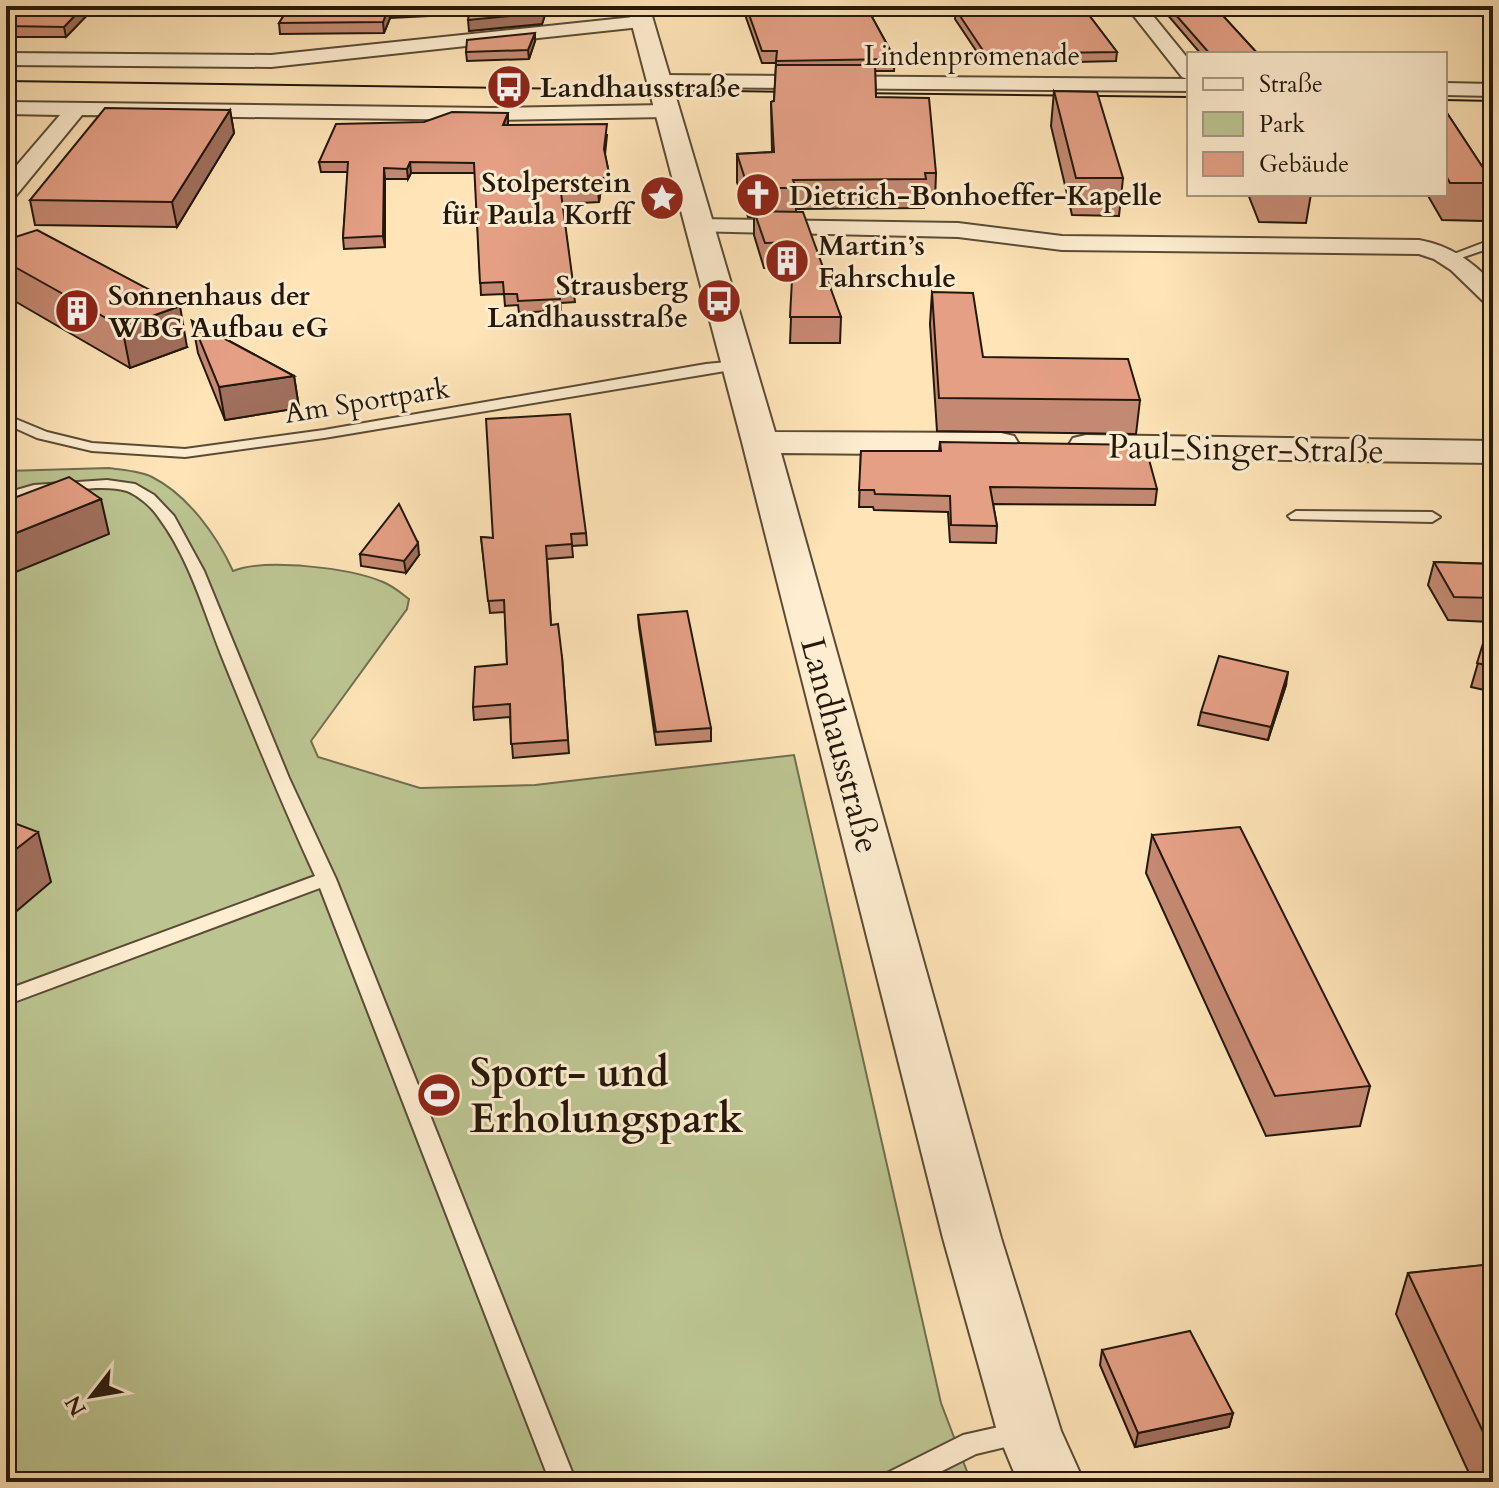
<svg xmlns="http://www.w3.org/2000/svg" width="1499" height="1488" viewBox="0 0 1499 1488" font-family="Cardo,serif">
	<rect width="100%" height="100%" fill="#fee4b7"/>
	<filter id="stains"><feTurbulence type="fractalNoise" baseFrequency=".0025" numOctaves="4"/><feColorMatrix values="0 0 0 0 .2 0 0 0 0 .09 0 0 0 0 .02 0 0 0 .5 -.17"/></filter>
	<radialGradient id="worn" r=".72"><stop offset=".6" stop-color="#630" stop-opacity="0"/><stop offset="1" stop-color="#630" stop-opacity=".3"/></radialGradient>
	<path fill="#bcc592" stroke="#706e4e" stroke-width="2" d="M 109,468 C 122,470 141,471 152,477 C 188,495 217,536 233,571 C 266,558 350,568 383,582 C 393,586 401,593 409,599 L 407,609 L 311,741 L 318,757 L 420,788 L 535,785 L 794,755 L 941,1403 L 971,1482 L 6,1482 L 6,471 Z"/>
	<g fill="none" stroke-linecap="round" stroke-linejoin="round">
		<g stroke="#5a4b35" stroke-width="4">
			<path id="service" d="M 1493,239 L 1493,247 L 1452,261 L 1446,257 Z
				M 738,361 L 745,365 L 743,368 L 324,438 L 185,457 L 92,451 L 37,438 L 6,424 L 6,415 L 47,432 L 92,443 L 185,449 L 324,430 L 706,364 Z
				M 107,480 L 135,484 L 154,495 L 174,516 L 204,571 L 289,778 L 336,879 L 576,1482 L 550,1482 L 320,888 L 6,1005 L 6,990 L 315,876 C 282,804 252,731 222,657 C 204,611 189,558 159,518 C 152,507 139,496 127,491 C 100,482 34,495 6,503 L 6,493 L 34,485 Z
				M 1296,511 L 1432,512 L 1440,517 L 1432,522 L 1291,519 L 1288,516 Z
				M 1021,1422 L 1030,1425 L 1034,1433 L 1030,1441 L 976,1454 L 920,1482 L 881,1482 L 885,1474 L 963,1435 Z"/>
		</g>
		<g stroke="#5a4b35" stroke-width="4">
			<path id="minor" d="M 1126,6 L 1145,6 L 1189,60 L 1189,91 L 658,87 L 648,81 L 658,75 L 1188,79 L 1182,77 Z
				M 643,16 L 650,18 L 653,22 L 650,26 L 271,67 L 6,65 L 6,53 L 271,55 Z
				M 1445,83 L 1493,84 L 1493,96 L 1445,95 Z
				M 6,102 L 490,108 L 666,105 L 677,111 L 666,117 L 490,120 L 82,115 L 14,198 L 6,200 L 6,178 L 60,115 L 6,114 Z
				M 698,219 L 958,223 L 1062,236 L 1419,240 C 1451,246 1470,260 1493,283 L 1493,305 L 1484,302 L 1451,270 L 1434,259 L 1419,254 L 1062,250 L 958,237 L 690,231 L 686,226 L 690,221 Z"/>
		</g>
		<g stroke="#5a4b35" stroke-width="4">
			<path id="tertiary" d="M 627,6 L 649,6 L 775,432 L 1001,433 L 1014,436 L 1019,444 L 1014,452 L 1001,455 L 781,453 L 1001,1238 L 1061,1431 L 1084,1482 L 1018,1482 L 997,1431 L 943,1238 L 742,442 Z
				M 1086,435 L 1493,441 L 1493,463 L 1086,457 L 1073,454 L 1068,446 L 1073,438 Z"/>
		</g>
		<use href="#service" fill="#feedd0" fill-rule="evenodd"/>
		<use href="#minor" fill="#feedd0" fill-rule="evenodd"/>
		<use href="#tertiary" fill="#feedd0" fill-rule="evenodd"/>
		<path stroke="#24180a" stroke-width="2" d="M 6,81 L 797,92
			M 853,93 L 1189,97
			M 1445,100 L 1493,101"/>
	</g>
	<path fill="#c48972" stroke="#24180a" stroke-width="2" d="M 6,6 L 96,6 L 66,37 L 6,37 Z
		M 290,6 L 548,6 L 542,24 L 469,31 L 469,14 L 390,18 L 384,33 L 280,34 L 279,23 Z
		M 742,6 L 866,6 L 895,59 L 894,71 L 875,71 L 876,97 L 936,173 L 935,202 L 924,202 L 924,208 L 796,209 L 796,212 L 841,317 L 840,343 L 790,343 L 793,267 L 764,268 L 754,235 L 754,217 L 748,217 L 737,182 L 737,154 L 772,152 L 771,102 L 774,101 L 776,65 L 776,63 L 762,63 Z
		M 1000,6 L 1082,6 L 1117,52 L 1116,61 L 991,64 L 983,61 L 955,19 L 956,10 L 1001,8 Z
		M 1160,6 L 1214,6 L 1258,54 L 1201,54 Z
		M 1486,6 L 1493,6 L 1493,12 Z
		M 535,41 L 529,59 L 467,61 L 466,52 Z
		M 1054,91 L 1123,178 L 1119,216 L 1072,215 L 1051,126 Z
		M 230,110 L 234,133 L 177,227 L 35,225 L 30,200 Z
		M 1445,110 L 1493,183 L 1484,221 L 1442,220 L 1427,194 L 1445,194 Z
		M 508,123 L 508,125 L 607,135 L 605,155 L 610,178 L 610,189 L 601,189 L 599,202 L 562,204 L 575,302 L 561,303 L 561,310 L 519,313 L 518,305 L 505,306 L 504,294 L 481,295 L 475,173 L 411,173 L 408,179 L 385,179 L 385,247 L 344,249 L 343,238 L 348,172 L 321,172 L 319,162 Z
		M 1248,194 L 1311,194 L 1306,223 L 1259,222 Z
		M 6,240 L 187,347 L 130,368 L 6,296 Z
		M 1493,253 L 1493,279 L 1484,270 L 1486,260 Z
		M 932,292 L 983,357 L 1140,400 L 1136,434 L 937,431 L 930,324 Z
		M 192,321 L 294,376 L 299,408 L 225,420 L 198,353 Z
		M 940,442 L 1157,489 L 1155,505 L 993,504 L 997,526 L 996,543 L 950,542 L 948,512 L 874,510 L 873,507 L 859,507 L 861,451 L 939,451 Z
		M 586,533 L 587,545 L 572,546 L 573,557 L 547,559 L 551,625 L 562,657 L 569,753 L 513,758 L 510,717 L 474,720 L 473,707 L 507,664 L 505,612 L 490,613 L 481,537 L 493,538 Z
		M 360,554 L 419,555 L 406,573 L 361,566 Z
		M 1434,562 L 1493,564 L 1493,692 L 1471,687 L 1490,622 L 1448,620 L 1428,585 Z
		M 638,615 L 711,728 L 711,741 L 656,745 L 639,627 Z
		M 1286,685 L 1268,740 L 1198,725 L 1201,712 Z
		M 1152,835 L 1370,1086 L 1360,1126 L 1266,1136 L 1146,873 Z
		M 1493,1264 L 1493,1482 L 1473,1482 L 1396,1314 L 1408,1273 Z
		M 1102,1350 L 1233,1413 L 1229,1427 L 1135,1447 L 1100,1365 Z"/>
	<path fill="#a06f5d" stroke="#24180a" stroke-width="2" d="M 84,6 L 96,6 L 66,37 L 64,27 Z
		M 543,6 L 548,6 L 542,24 L 469,31 L 468,20 Z
		M 389,7 L 390,18 L 384,33 L 383,22 Z
		M 535,33 L 535,41 L 529,59 L 528,50 Z
		M 230,110 L 234,133 L 177,227 L 172,202 Z
		M 508,113 L 508,123 L 504,136 L 503,125 Z
		M 410,162 L 411,173 L 408,179 L 407,169 Z
		M 384,168 L 385,179 L 385,247 L 383,236 Z
		M 601,178 L 601,189 L 599,202 L 598,191 Z
		M 180,306 L 187,347 L 130,368 L 122,327 Z
		M 294,376 L 299,408 L 225,420 L 219,387 Z
		M 101,499 L 109,534 L 6,576 L 6,537 Z
		M 418,543 L 419,555 L 406,573 L 404,561 Z
		M 1288,672 L 1286,685 L 1268,740 L 1271,727 Z
		M 38,832 L 51,882 L 6,920 L 6,845 Z
		M 1233,1413 L 1229,1427 L 1135,1447 L 1138,1433 Z"/>
	<path fill="#e49f85" stroke="#24180a" stroke-width="2" d="M 6,6 L 84,6 L 64,27 L 6,26 Z
		M 290,6 L 408,6 L 389,7 L 383,22 L 279,23 Z
		M 470,6 L 543,6 L 541,13 L 468,20 Z
		M 746,6 L 866,6 L 895,59 L 776,61 L 777,51 L 762,51 Z
		M 1006,6 L 1082,6 L 1117,52 L 991,54 L 984,52 L 956,10 L 1007,8 Z
		M 1168,6 L 1214,6 L 1258,54 L 1210,54 Z
		M 535,33 L 528,50 L 466,52 L 467,40 Z
		M 776,65 L 875,65 L 876,97 L 929,98 L 936,173 L 925,173 L 926,179 L 793,180 L 796,188 L 748,188 L 737,154 L 774,152 L 771,102 L 774,101 Z
		M 1054,91 L 1097,92 L 1123,178 L 1076,178 Z
		M 105,108 L 230,110 L 172,202 L 30,200 Z
		M 1445,110 L 1493,183 L 1450,183 L 1445,174 Z
		M 452,112 L 508,113 L 503,125 L 607,124 L 604,149 L 610,178 L 601,178 L 598,191 L 561,193 L 574,290 L 559,291 L 560,299 L 518,301 L 517,294 L 504,294 L 503,282 L 480,283 L 474,163 L 410,162 L 407,169 L 384,168 L 383,236 L 343,238 L 348,162 L 319,162 L 336,124 L 424,122 Z
		M 754,211 L 803,212 L 841,317 L 790,317 L 794,242 L 765,243 Z
		M 37,230 L 180,306 L 122,327 L 6,262 L 6,240 Z
		M 1493,253 L 1493,266 L 1486,260 Z
		M 932,292 L 973,293 L 983,357 L 1128,359 L 1140,400 L 939,398 Z
		M 192,321 L 294,376 L 219,387 Z
		M 570,414 L 586,533 L 571,534 L 572,544 L 546,546 L 551,625 L 558,624 L 562,657 L 568,740 L 511,744 L 510,704 L 473,707 L 475,667 L 507,664 L 504,600 L 488,601 L 481,537 L 493,538 L 486,419 Z
		M 940,442 L 1145,445 L 1157,489 L 990,487 L 997,526 L 951,525 L 950,496 L 875,494 L 874,490 L 859,490 L 861,451 L 941,451 Z
		M 69,477 L 101,499 L 6,537 L 6,501 Z
		M 399,504 L 418,543 L 404,561 L 360,554 Z
		M 1434,562 L 1493,564 L 1493,598 L 1454,597 Z
		M 687,611 L 711,728 L 656,732 L 638,615 Z
		M 1493,611 L 1493,667 L 1477,663 Z
		M 1219,656 L 1288,672 L 1271,727 L 1201,712 Z
		M 6,820 L 38,832 L 6,857 Z
		M 1240,827 L 1370,1086 L 1275,1096 L 1152,835 Z
		M 1493,1264 L 1493,1453 L 1408,1273 Z
		M 1190,1331 L 1233,1413 L 1138,1433 L 1102,1350 Z"/>
	<defs>
		<g id="bus-disc" transform="scale(2.3)"><circle r="9.5" fill="#8f2418" stroke="#feedd0"/><path d="M-5-6H5V4H4V6H2V4H-2V6H-4V4H-5ZM-3.5-4V0h7V-4ZM-3.5 1.2v1.5H-2V1.2ZM2 1.2v1.5H3.5V1.2Z" fill="#fff"/></g>
		<g id="church-disc" transform="scale(2.3)"><circle r="9.5" fill="#8f2418" stroke="#feedd0"/><path d="M-1.2-6h2.4v3.5h3.3v2.4h-3.3V6h-2.4V-.1h-3.3v-2.4h3.3Z" fill="#fff"/></g>
		<g id="sight-disc" transform="scale(2.3)"><circle r="9.5" fill="#8f2418" stroke="#feedd0"/><path d="M0-6L1.8-2.2L6-1.7L2.9 1.2L3.7 5.4L0 3.3L-3.7 5.4L-2.9 1.2L-6-1.7L-1.8-2.2Z" fill="#fff"/></g>
		<g id="building-disc" transform="scale(2.3)"><circle r="9.5" fill="#8f2418" stroke="#feedd0"/><path d="M-4-6H4V6H1V3H-1V6H-4ZM-2.5-4.3h1.7v1.8h-1.7ZM.8-4.3h1.7v1.8H.8ZM-2.5-1h1.7V.8h-1.7ZM.8-1h1.7V.8H.8Z" fill="#fff"/></g>
		<g id="stadium-disc" transform="scale(2.3)"><circle r="9.5" fill="#8f2418" stroke="#feedd0"/><path d="M0-5a6.5 5 0 1 0 0 10a6.5 5 0 1 0 0-10ZM-3.5-1.8h7v3.6h-7Z" fill="#fff"/></g>
	</defs>
	<g fill-rule="evenodd">
		<use href="#bus-disc" x="509" y="87"/>
		<use href="#church-disc" x="758" y="195"/>
		<use href="#sight-disc" x="662" y="198"/>
		<use href="#building-disc" x="787" y="261"/>
		<use href="#bus-disc" x="719" y="301"/>
		<use href="#building-disc" x="77" y="311"/>
		<use href="#stadium-disc" x="439" y="1095"/>
	</g>
	<g text-anchor="middle" stroke-width="6" stroke-linejoin="round" paint-order="stroke">
		<g font-size="28" fill="#24180a" stroke="#feedd0">
			<text x="972" y="65">Lindenpromenade</text>
			<text transform="translate(367 400) rotate(-9)" y="10">Am Sportpark</text>
		</g>
		<g font-size="28" font-weight="bold" fill="#24180a" stroke="#feedd0" text-anchor="start">
			<text x="540" y="97">Landhausstraße</text>
			<text x="631" y="192" text-anchor="end">Stolperstein<tspan x="631" dy="32">für Paula Korff</tspan></text>
			<text x="789" y="205">Dietrich-Bonhoeffer-Kapelle</text>
			<text x="818" y="255">Martin’s<tspan x="818" dy="32">Fahrschule</tspan></text>
			<text x="688" y="295" text-anchor="end">Strausberg<tspan x="688" dy="32">Landhausstraße</tspan></text>
			<text x="108" y="305">Sonnenhaus der<tspan x="108" dy="32">WBG Aufbau eG</tspan></text>
		</g>
		<g font-size="34" fill="#24180a" stroke="#feedd0">
			<text transform="translate(1246 448) rotate(1)" y="12">Paul-Singer-Straße</text>
			<text transform="translate(841 745) rotate(75)" y="12">Landhausstraße</text>
		</g>
		<g font-size="40" font-weight="bold" fill="#24180a" stroke="#feedd0" text-anchor="start">
			<text x="470" y="1086">Sport- und<tspan x="470" dy="46">Erholungspark</tspan></text>
		</g>
	</g>
	<rect width="1499" height="1488" fill="none" stroke="#fee4b7" stroke-width="32"/>
	<rect x="8" y="8" width="1483" height="1472" fill="none" stroke="#24180a" stroke-width="4"/>
	<rect x="16" y="16" width="1467" height="1456" fill="none" stroke="#24180a" stroke-width="2"/>
	<rect x="1187" y="52" width="260" height="144" fill="#feedd0" stroke="#a79881" stroke-width="2"/>
	<rect x="1203" y="78" width="40" height="12" fill="#feedd0" stroke="#a79881" stroke-width="2"/>
	<text x="1259" y="92" font-size="24" fill="#24180a">Straße</text>
	<rect x="1203" y="112" width="40" height="24" fill="#bcc592" stroke="#a79881" stroke-width="2"/>
	<text x="1259" y="132" font-size="24" fill="#24180a">Park</text>
	<rect x="1203" y="152" width="40" height="24" fill="#e49f85" stroke="#a79881" stroke-width="2"/>
	<text x="1259" y="172" font-size="24" fill="#24180a">Gebäude</text>
	<g transform="translate(92 1396) rotate(239)" stroke="#feedd0" stroke-width="6" paint-order="stroke">
	<path d="M0-6L14 30L0 20L-14 30Z" fill="#24180a"/>
	<text y="-12" font-size="22" font-weight="bold" text-anchor="middle" fill="#24180a">N</text>
	</g>
	<rect width="100%" height="100%" filter="url(#stains)"/>
	<rect width="100%" height="100%" fill="url(#worn)"/>
</svg>
